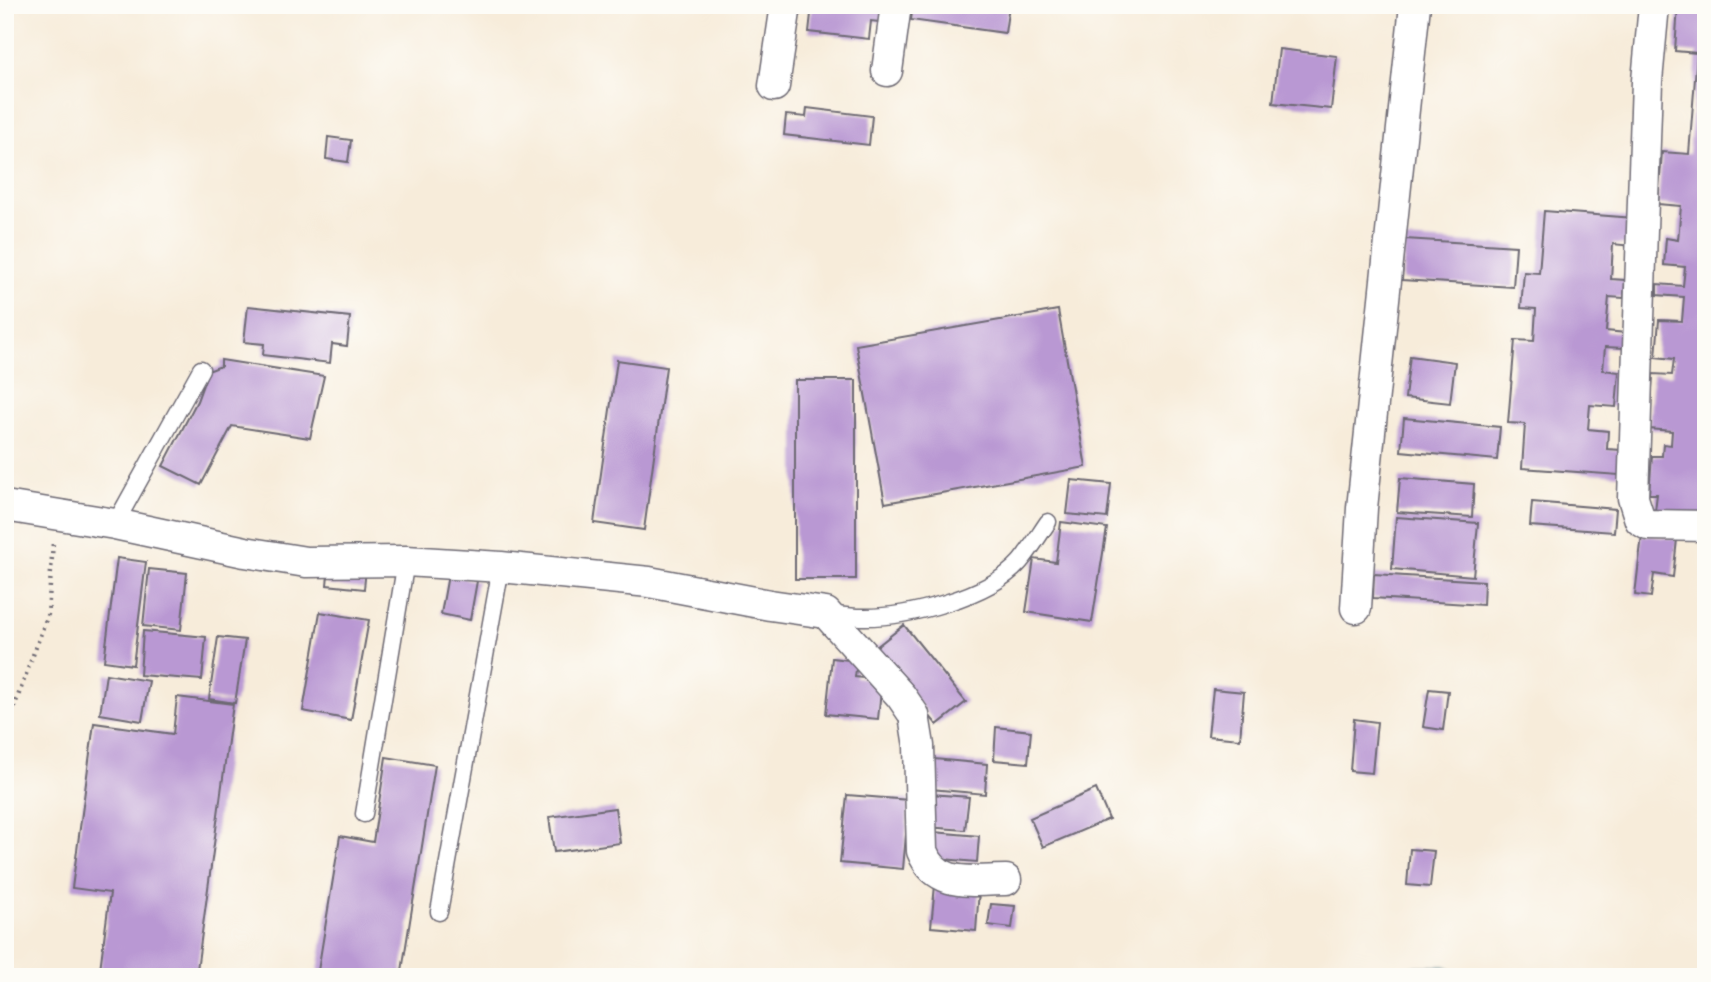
<svg xmlns="http://www.w3.org/2000/svg" width="1711" height="982" viewBox="0 0 1711 982" font-family="'Playpen Sans',sans-serif">
	<rect width="100%" height="100%" fill="#fdfcf7"/>
	<filter id="ink" filterUnits="userSpaceOnUse"><feTurbulence type="fractalNoise" baseFrequency=".0143" numOctaves="2"/><feDisplacementMap in="SourceGraphic" scale="14" xChannelSelector="R" yChannelSelector="G"/><feConvolveMatrix kernelMatrix="1 2 1 2 8 2 1 2 1" color-interpolation-filters="sRGB"/></filter>
	<filter id="wash" filterUnits="userSpaceOnUse"><feTurbulence type="fractalNoise" baseFrequency=".00686" numOctaves="4" result="noise"/><feDisplacementMap in="SourceGraphic" scale="28" xChannelSelector="R" yChannelSelector="G"/><feGaussianBlur stdDeviation="1.57" result="paint"/><feColorMatrix in="noise" values="0 0 0 0 0 0 0 0 0 0 0 0 0 0 0 0 0 1.4 0 .05"/><feComposite in="paint" operator="in"/></filter>
	<g filter="url(#wash)">
		<rect width="100%" height="100%" fill="#f7ecda"/>
		<path fill="#3aabb3" stroke="#2e6677" stroke-width="2" d="M 1417,966 L 1444,966 L 1469,977 L 1365,977 Z"/>
		<g id="blocks">
			<path fill="#b998d3" d="M 812,5 L 887,5 L 889,23 L 871,21 L 869,39 L 809,32 Z
				M 913,5 L 1009,5 L 1005,33 L 911,20 Z
				M 1678,5 L 1706,5 L 1706,515 L 1655,511 L 1657,494 L 1649,494 L 1652,456 L 1662,456 L 1663,444 L 1671,445 L 1672,431 L 1649,429 L 1653,374 L 1672,375 L 1674,359 L 1656,357 L 1659,320 L 1682,321 L 1684,297 L 1657,295 L 1657,284 L 1683,286 L 1685,267 L 1664,265 L 1666,238 L 1678,240 L 1681,206 L 1658,204 L 1662,152 L 1689,154 L 1697,53 L 1675,51 Z
				M 1279,49 L 1337,56 L 1331,109 L 1273,103 Z
				M 807,108 L 872,116 L 869,145 L 784,135 L 786,115 L 806,117 Z
				M 328,137 L 351,140 L 348,162 L 326,159 Z
				M 1544,211 L 1634,218 L 1632,246 L 1613,244 L 1611,279 L 1625,280 L 1624,298 L 1609,297 L 1606,331 L 1626,333 L 1625,348 L 1605,347 L 1603,370 L 1619,372 L 1616,407 L 1590,405 L 1588,429 L 1608,431 L 1607,449 L 1621,450 L 1619,475 L 1522,468 L 1525,424 L 1508,423 L 1515,340 L 1534,341 L 1536,309 L 1521,308 L 1524,272 L 1539,273 Z
				M 1405,239 L 1516,246 L 1513,287 L 1402,280 Z
				M 248,306 L 350,317 L 347,346 L 332,344 L 330,363 L 263,355 L 264,344 L 244,342 Z
				M 1058,310 L 1086,467 L 885,503 L 856,345 Z
				M 1410,356 L 1455,362 L 1450,403 L 1405,398 Z
				M 221,360 L 324,376 L 310,438 L 232,426 L 201,485 L 163,466 L 197,401 L 208,371 L 221,366 Z
				M 617,360 L 666,367 L 644,530 L 594,523 Z
				M 795,380 L 856,380 L 856,579 L 795,579 Z
				M 1404,418 L 1500,427 L 1497,460 L 1401,451 Z
				M 1400,478 L 1474,484 L 1472,517 L 1397,512 Z
				M 1071,480 L 1111,484 L 1107,518 L 1067,514 Z
				M 1532,502 L 1616,509 L 1614,532 L 1530,526 Z
				M 1396,517 L 1478,523 L 1473,576 L 1392,569 Z
				M 1061,522 L 1107,528 L 1092,622 L 1026,612 L 1034,559 L 1056,562 Z
				M 1642,535 L 1677,539 L 1673,577 L 1654,574 L 1651,597 L 1635,595 Z
				M 117,558 L 146,562 L 133,665 L 104,661 Z
				M 329,564 L 366,568 L 364,589 L 327,585 Z
				M 149,569 L 187,573 L 181,630 L 143,626 Z
				M 1374,574 L 1484,581 L 1483,605 L 1373,598 Z
				M 448,575 L 477,581 L 470,620 L 441,614 Z
				M 320,612 L 369,620 L 351,720 L 303,711 Z
				M 904,625 L 966,702 L 937,725 L 875,648 Z
				M 143,631 L 206,637 L 202,680 L 140,675 Z
				M 218,637 L 245,640 L 235,703 L 209,699 Z
				M 832,658 L 857,661 L 855,677 L 882,680 L 878,719 L 826,714 Z
				M 106,674 L 149,681 L 142,721 L 100,714 Z
				M 1213,689 L 1244,692 L 1240,739 L 1208,736 Z
				M 1429,689 L 1448,691 L 1443,730 L 1423,727 Z
				M 177,697 L 233,704 L 196,977 L 99,977 L 110,893 L 72,888 L 94,723 L 173,734 Z
				M 1354,719 L 1377,722 L 1372,773 L 1350,771 Z
				M 996,727 L 1031,731 L 1028,763 L 994,760 Z
				M 386,757 L 435,765 L 401,977 L 317,977 L 340,836 L 373,842 Z
				M 934,759 L 987,764 L 985,794 L 931,789 Z
				M 1096,789 L 1109,819 L 1043,847 L 1030,818 Z
				M 930,794 L 969,797 L 965,830 L 927,827 Z
				M 847,795 L 909,800 L 903,869 L 840,863 Z
				M 615,808 L 620,843 L 554,852 L 549,817 Z
				M 933,832 L 979,836 L 977,862 L 931,858 Z
				M 1410,849 L 1434,851 L 1430,887 L 1407,885 Z
				M 935,885 L 979,890 L 976,931 L 931,927 Z
				M 991,904 L 1015,906 L 1012,928 L 988,925 Z"/>
		</g>
	</g>
	<g filter="url(#ink)">
		<use href="#blocks" fill-opacity="0" stroke="#6d6973" stroke-width="2"/>
		<g fill="none" stroke-linecap="round" stroke-linejoin="round">
			<g stroke="#6d6973" stroke-width="19">
				<path id="lane" d="M 115,524 L 201,369
					M 829,614 C 839,615 850,617 861,617 C 906,618 989,597 1020,562 C 1030,550 1039,535 1048,522
					M 364,814 L 406,561
					M 439,912 L 501,567"/>
			</g>
			<g stroke="#6d6973" stroke-width="33">
				<path id="street" d="M 1654,5 L 1647,81 L 1633,498 L 1640,520 L 1648,525 L 1706,526
					M 887,71 L 896,5
					M 774,86 L 786,5
					M 5,506 L 115,524 L 245,552 L 306,562 L 406,561 L 501,567 L 649,582 L 770,605 L 826,613 L 901,696 L 914,715 L 919,746 L 922,851 C 937,889 972,880 1006,880
					M 1356,608 L 1362,508 L 1415,5"/>
			</g>
			<path stroke="#6d6973" stroke-width="4.5" stroke-dasharray="2 5" stroke-linecap="butt" d="M 9,721 L 48,614 L 53,542"/>
			<use href="#lane" stroke="#fff" stroke-width="16"/>
			<use href="#street" stroke="#fff" stroke-width="30"/>
		</g>
	</g>
	<rect width="1711" height="982" fill="none" stroke="#fdfcf7" stroke-width="28"/>
</svg>
